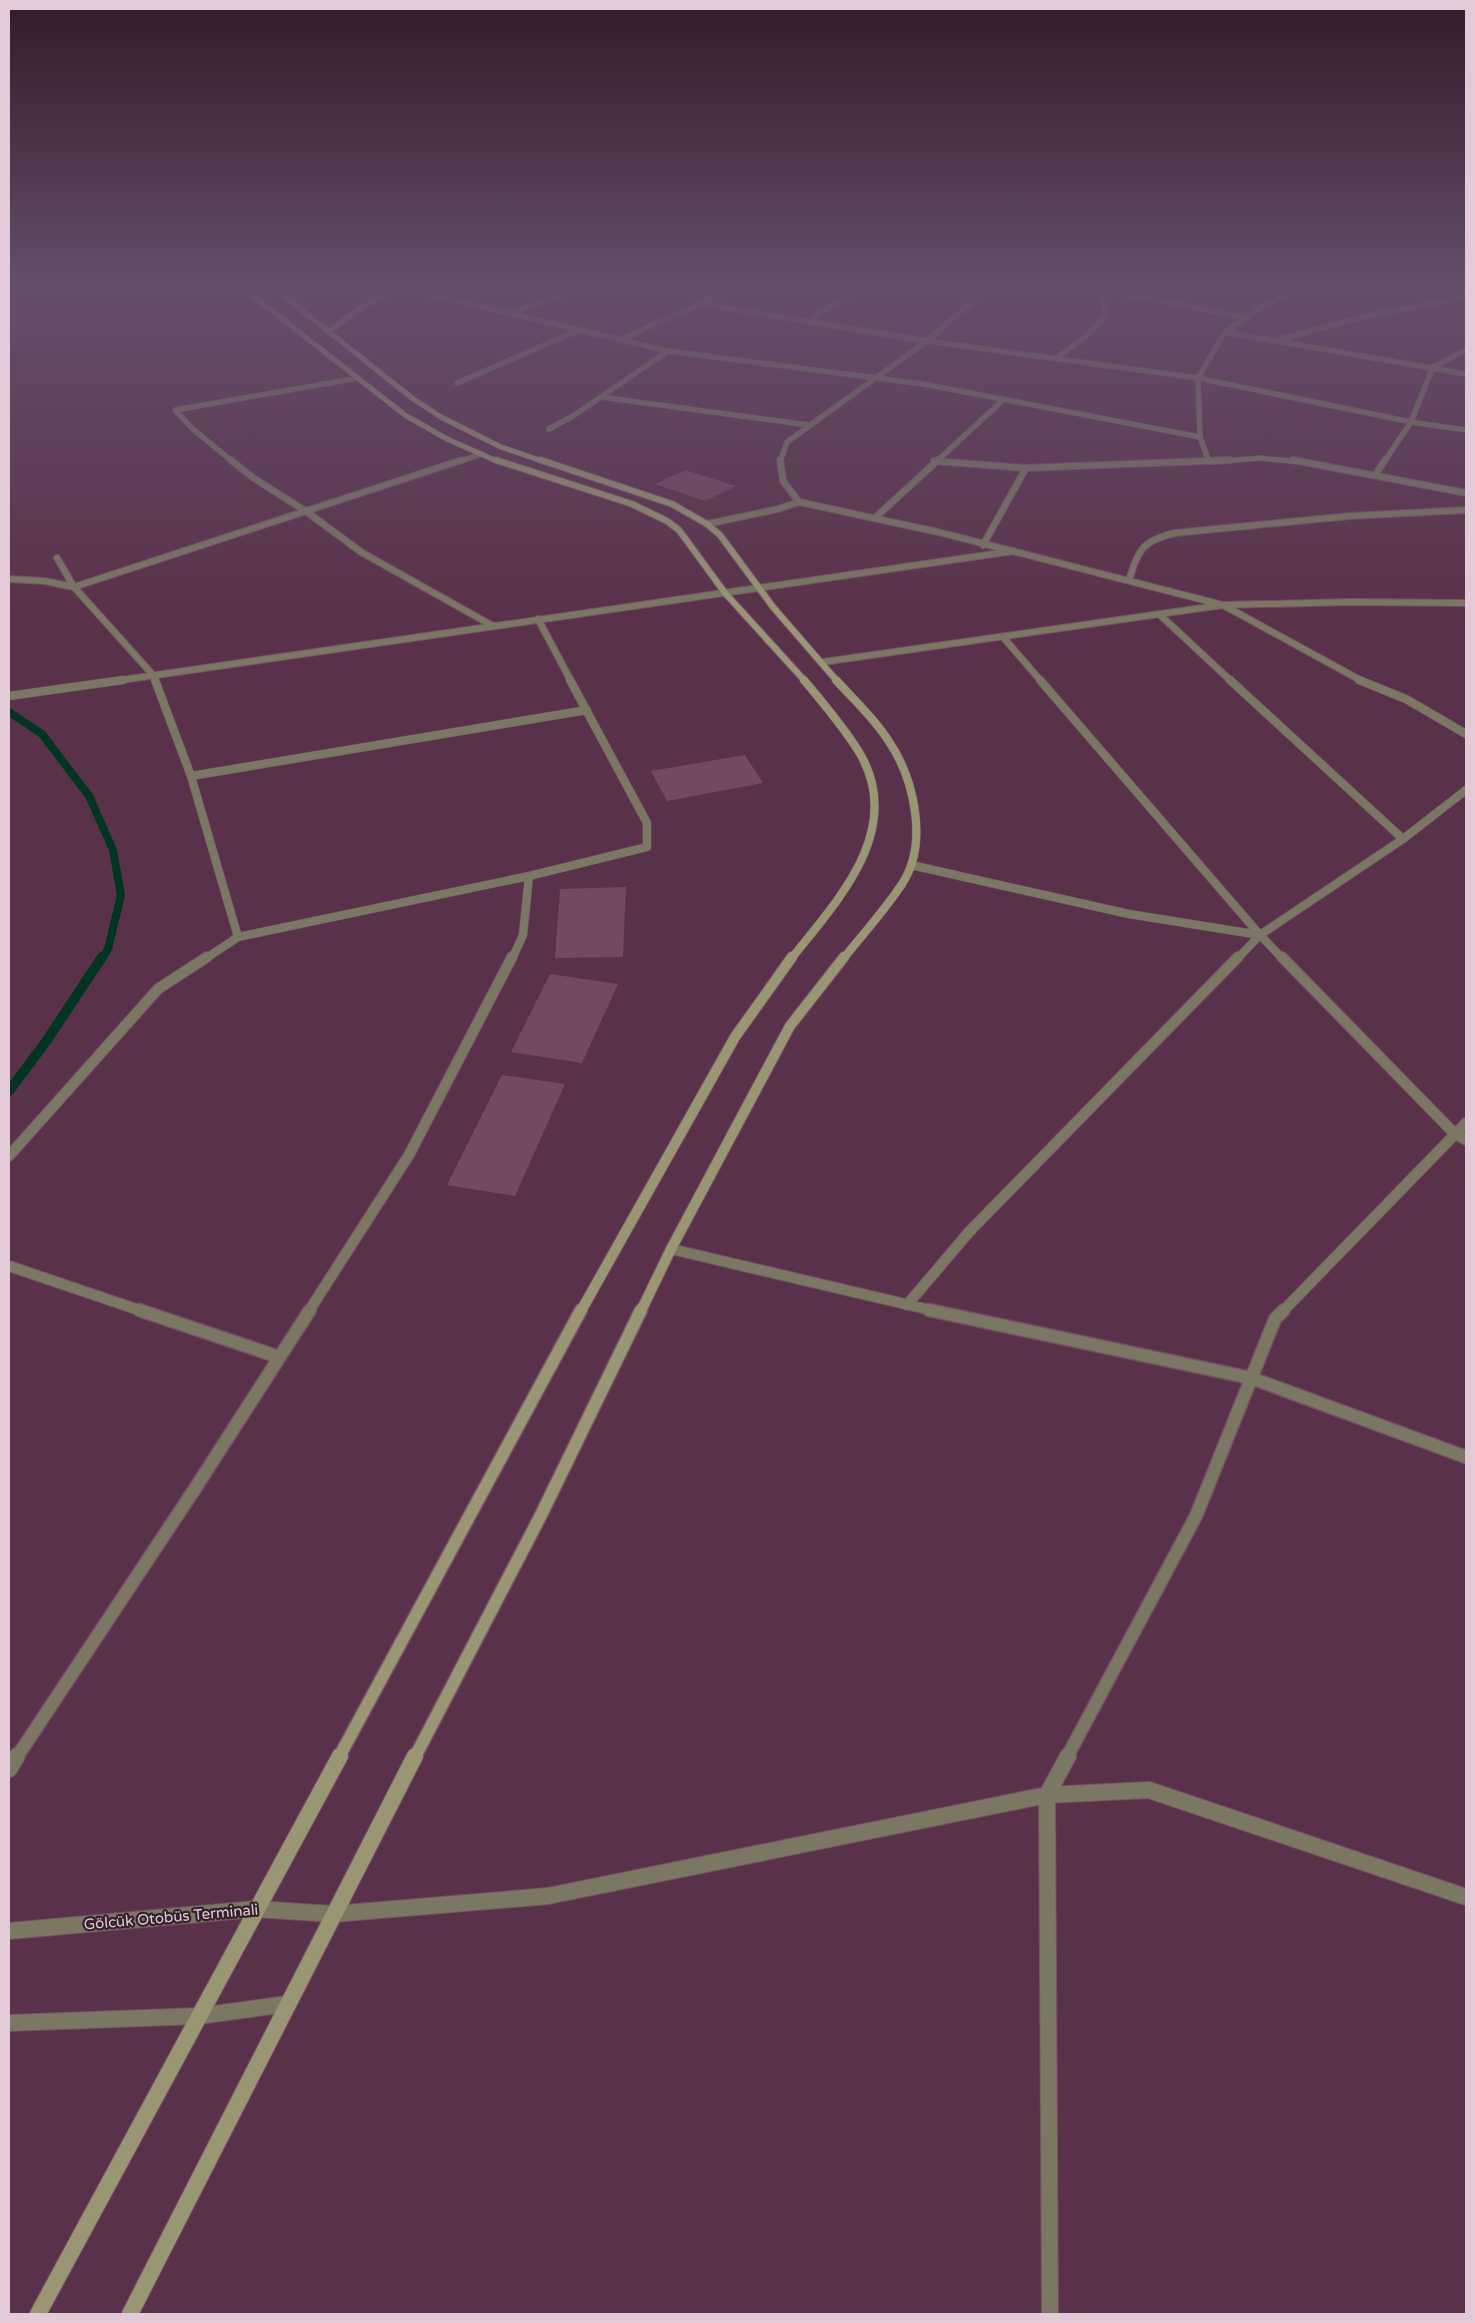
<svg xmlns="http://www.w3.org/2000/svg" width="1475" height="2323" viewBox="0 0 1475 2323" font-family="'Varela Round',sans-serif">
	<rect width="100%" height="100%" fill="#5a314a"/>
	<g fill="none" stroke-linecap="round" stroke-linejoin="round">
		<path stroke="#023423" stroke-width="8" d="M 9,712 L 42,734 L 89,796 L 113,850 L 121,895 L 108,949 L 102,959"/>
		<path stroke="#023423" stroke-width="10" d="M 9,1091 L 45,1043 L 102,957"/>
	</g>
	<path fill="#744862" d="M 685,470 L 736,486 L 705,501 L 655,484 Z
		M 745,755 L 763,783 L 667,801 L 651,771 Z
		M 626,887 L 623,957 L 555,958 L 560,889 Z
		M 550,974 L 618,984 L 582,1063 L 511,1052 Z
		M 502,1075 L 565,1084 L 515,1196 L 447,1185 Z"/>
	<g fill="none" stroke-linecap="round" stroke-linejoin="round">
		<g stroke="#765066" stroke-width="6">
			<path id="lane-far1" d="M 11,290 L 23,288"/>
		</g>
		<g stroke="#765066" stroke-width="18">
			<path id="lane" d="M 9,1931 L 256,1909 L 333,1914
				M 9,2023 L 199,2016 L 287,2004"/>
		</g>
		<g stroke="#765066" stroke-width="6">
			<path id="street-far5" d="M 1096,288 L 1247,318
				M 420,292 L 668,351 L 923,384 L 1200,437
				M 702,304 L 927,341 L 1198,378 L 1411,422 L 1466,430
				M 512,313 L 578,288
				M 808,321 L 862,288
				M 1225,332 L 1466,374
				M 1280,339 L 1372,315 L 1466,297
				M 620,340 L 734,288
				M 1057,358 L 1087,335 L 1106,315 L 1100,288
				M 457,383 L 579,330
				M 601,397 L 809,425
				M 549,429 L 573,416 L 668,351
				M 934,461 L 942,462
				M 233,462 L 194,430 L 175,410 L 358,378
				M 458,462 L 481,454
				M 780,462 L 787,442 L 927,341 L 988,288
				M 936,462 L 1003,400
				M 1209,462 L 1200,437 L 1198,378 L 1225,332 L 1261,308 L 1298,288
				M 1214,462 L 1260,458 L 1300,462
				M 1384,462 L 1411,422 L 1433,367 L 1466,350"/>
		</g>
		<g stroke="#765066" stroke-width="8">
			<path id="street-far4" d="M 231,460 L 252,477 L 307,512 L 361,552 L 493,626
				M 780,460 L 783,481 L 799,502
				M 1293,460 L 1466,493
				M 934,461 L 1026,468 L 1230,460
				M 1375,475 L 1385,460
				M 876,517 L 938,460
				M 707,524 L 778,509 L 799,502 L 938,532 L 1223,605 L 1362,681
				M 983,545 L 1026,468
				M 57,558 L 74,587
				M 9,579 L 44,581 L 74,587
				M 1129,580 C 1139,549 1142,541 1175,533 L 1350,516 L 1466,510
				M 1159,614 L 1231,681
				M 538,619 L 571,681
				M 1003,637 L 1041,681
				M 823,662 L 1223,605 L 1350,602 L 1466,603
				M 115,681 L 1014,551
				M 155,681 L 153,675 L 74,587 L 462,460"/>
		</g>
		<g stroke="#765066" stroke-width="9">
			<path id="street-far3" d="M 155,680 L 191,776 L 238,937 L 529,876 L 647,847 L 647,823 L 570,680
				M 1040,680 L 1260,935
				M 1230,680 L 1403,839
				M 1359,680 L 1406,699 L 1466,734
				M 9,696 L 123,680
				M 191,776 L 587,710
				M 911,865 L 1129,914 L 1260,935 L 1283,959
				M 205,959 L 238,937
				M 512,959 L 523,935 L 529,876
				M 1237,959 L 1260,935 L 1403,839 L 1466,790"/>
		</g>
		<g stroke="#765066" stroke-width="12">
			<path id="street-far2" d="M 1282,957 L 1454,1133 L 1466,1140
				M 9,1156 L 158,989 L 207,957
				M 671,1249 L 935,1311
				M 9,1266 L 142,1311
				M 907,1305 L 969,1232 L 1238,957
				M 309,1311 L 409,1155 L 512,957
				M 1283,1311 L 1466,1123"/>
		</g>
		<g stroke="#765066" stroke-width="15">
			<path id="street-far1" d="M 139,1310 L 279,1357
				M 929,1310 L 1251,1378 L 1466,1457
				M 17,1757 L 196,1487 L 310,1310
				M 1067,1757 L 1196,1516 L 1275,1319 L 1284,1310"/>
		</g>
		<g stroke="#765066" stroke-width="18">
			<path id="street" d="M 9,1769 L 17,1756
				M 333,1914 L 548,1896 L 1047,1795 L 1149,1790 L 1466,1897
				M 1050,2314 L 1047,1795 L 1068,1756"/>
		</g>
		<g stroke="#765066" stroke-width="6">
			<path id="secondary-far5" d="M 243,288 L 405,415 L 447,439 L 499,462
				M 274,288 L 412,398 L 441,417 L 501,447 L 545,462
				M 329,331 L 365,305 L 401,288"/>
		</g>
		<g stroke="#765066" stroke-width="8">
			<path id="secondary-far4" d="M 496,460 L 632,504 L 667,521 L 679,530 L 725,593 L 805,681
				M 541,460 L 672,504 L 707,524 L 720,535 L 773,607 L 837,681"/>
		</g>
		<g stroke="#765066" stroke-width="9">
			<path id="secondary-far3" d="M 836,680 C 853,699 874,718 888,740 C 914,778 929,843 902,884 C 885,910 863,934 843,959
				M 791,959 C 837,901 906,830 859,752 C 843,726 823,703 804,680"/>
		</g>
		<g stroke="#765066" stroke-width="12">
			<path id="secondary-far2" d="M 581,1311 L 735,1037 L 792,957
				M 641,1311 L 671,1249 L 790,1026 L 844,957"/>
		</g>
		<g stroke="#765066" stroke-width="15">
			<path id="secondary-far1" d="M 339,1757 L 581,1310
				M 415,1757 L 540,1517 L 641,1310"/>
		</g>
		<g stroke="#765066" stroke-width="18">
			<path id="secondary" d="M 38,2314 L 340,1756
				M 130,2314 L 415,1756"/>
		</g>
		<use href="#lane-far1" stroke="#7a7863" stroke-width="5"/>
		<use href="#lane" stroke="#7a7863" stroke-width="16"/>
		<use href="#street-far5" stroke="#7a7863" stroke-width="5"/>
		<use href="#street-far4" stroke="#7a7863" stroke-width="6"/>
		<use href="#street-far3" stroke="#7a7863" stroke-width="8"/>
		<use href="#street-far2" stroke="#7a7863" stroke-width="10"/>
		<use href="#street-far1" stroke="#7a7863" stroke-width="12"/>
		<use href="#street" stroke="#7a7863" stroke-width="16"/>
		<use href="#secondary-far5" stroke="#999674" stroke-width="5"/>
		<use href="#secondary-far4" stroke="#999674" stroke-width="6"/>
		<use href="#secondary-far3" stroke="#999674" stroke-width="8"/>
		<use href="#secondary-far2" stroke="#999674" stroke-width="10"/>
		<use href="#secondary-far1" stroke="#999674" stroke-width="12"/>
		<use href="#secondary" stroke="#999674" stroke-width="16"/>
	</g>
	<linearGradient id="sky" x2="0" y2="1"><stop stop-color="#321b29"/><stop offset="0.47" stop-color="#654e6b"/><stop offset="1" stop-color="#654e6b" stop-opacity="0"/></linearGradient>
	<rect width="1475" height="613" fill="url(#sky)"/>
	<g text-anchor="middle" stroke-width="4.5" stroke-linejoin="round" paint-order="stroke">
		<g font-size="15" fill="#e4cad8" stroke="#34212c">
			<text transform="translate(171 1917) rotate(-5)" y="5">Gölcük Otobüs Terminali</text>
		</g>
	</g>
	<rect width="1475" height="2323" fill="none" stroke="#e4cad8" stroke-width="20"/>
</svg>
